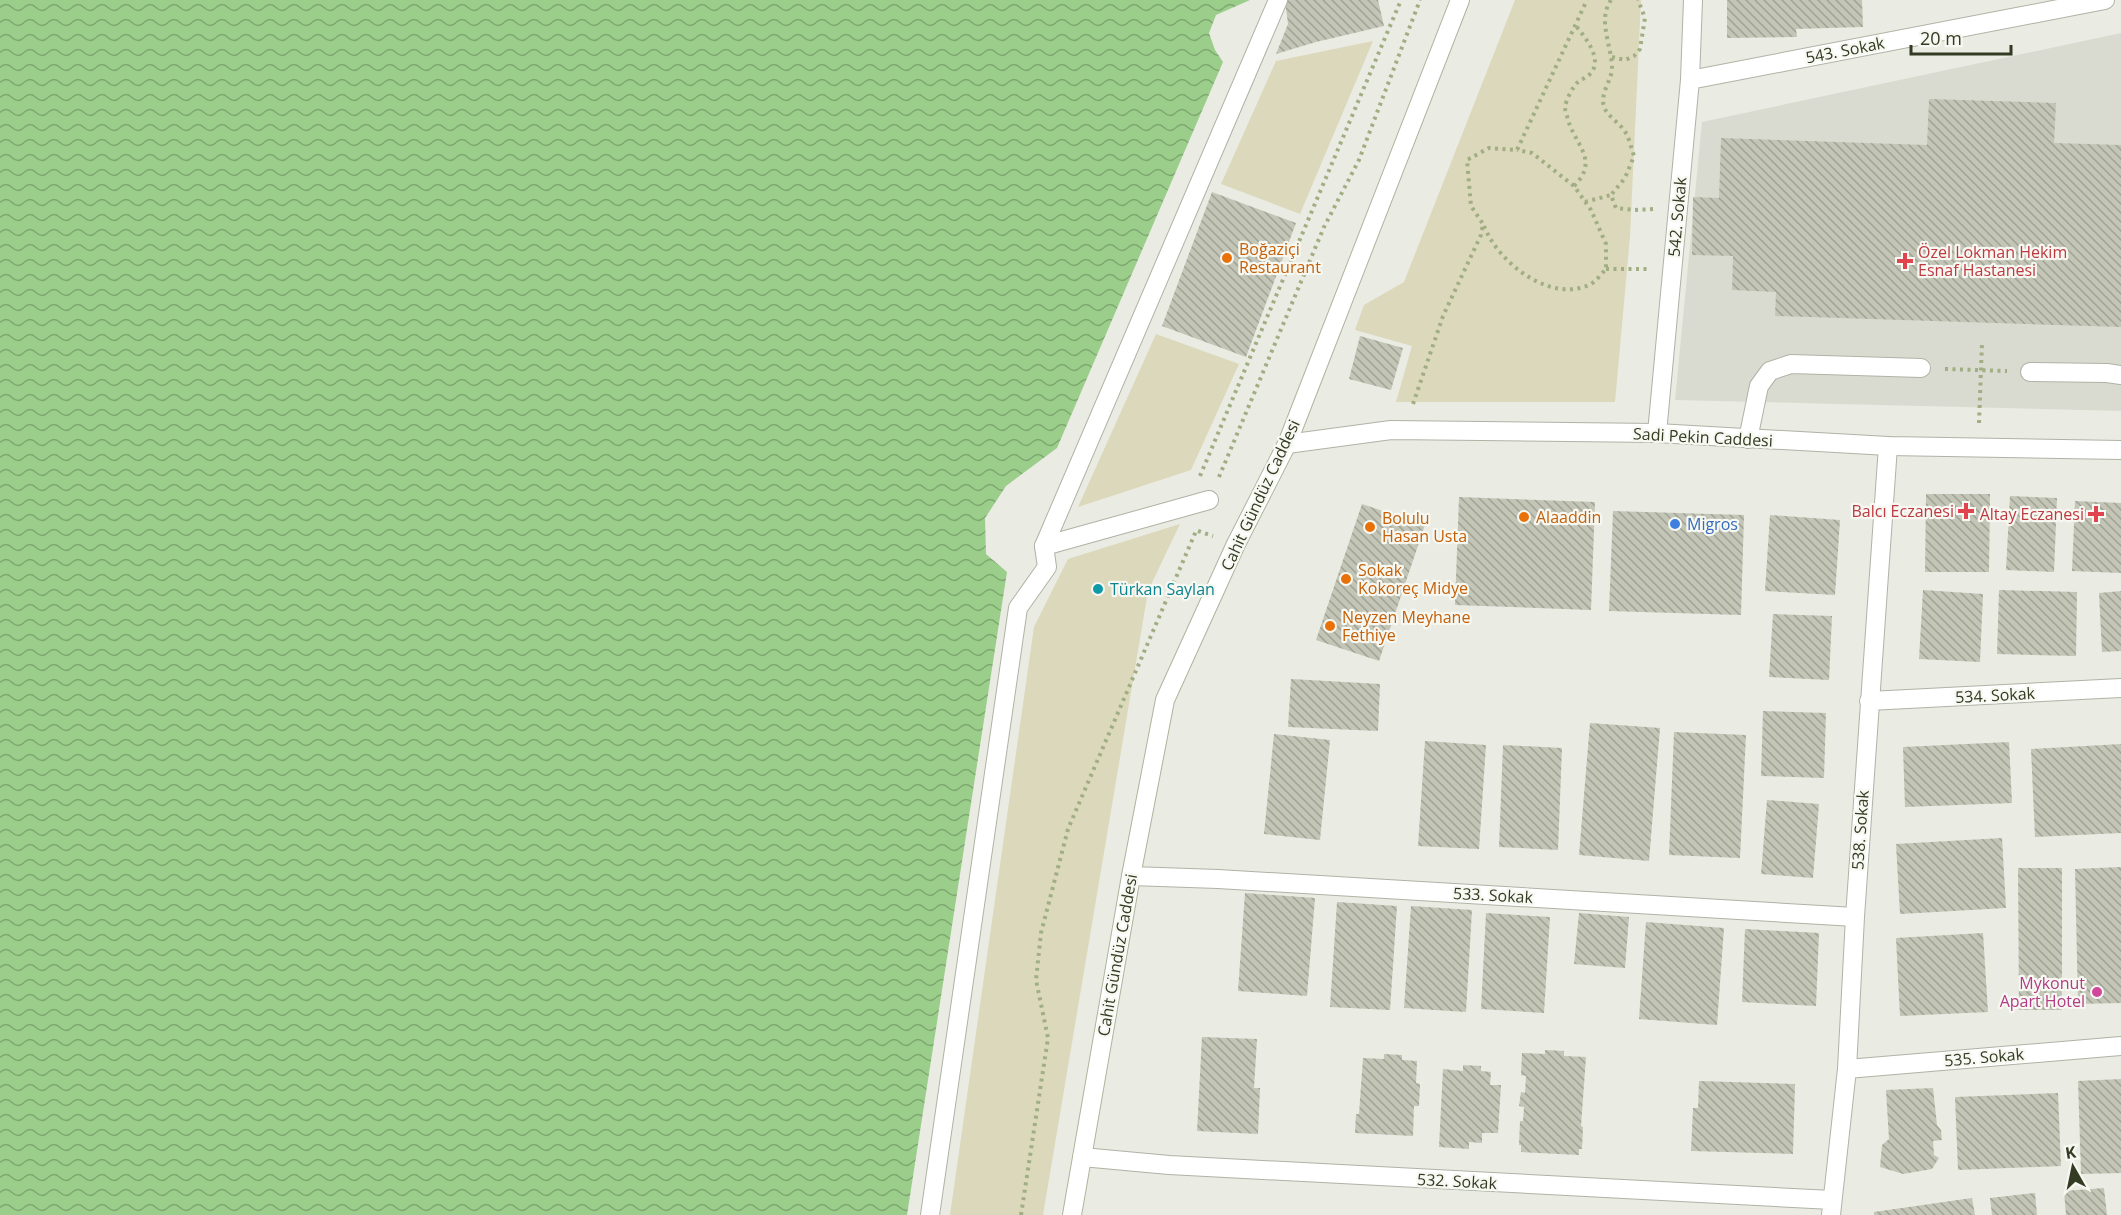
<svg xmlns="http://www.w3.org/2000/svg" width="2121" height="1215" viewBox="0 0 2121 1215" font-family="'Open Sans',sans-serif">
	<defs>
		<pattern id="water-waves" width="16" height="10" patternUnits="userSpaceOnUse" patternTransform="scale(1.5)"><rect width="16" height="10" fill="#9bce8b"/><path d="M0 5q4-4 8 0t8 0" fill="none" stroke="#7fa871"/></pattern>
		<pattern id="building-back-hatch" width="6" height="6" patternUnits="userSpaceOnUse" patternTransform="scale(1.5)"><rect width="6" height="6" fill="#c3c6b7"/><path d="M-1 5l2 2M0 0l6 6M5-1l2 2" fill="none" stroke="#9fa294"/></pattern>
	</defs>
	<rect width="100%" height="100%" fill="#eaebe2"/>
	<path fill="#d9dbd0" d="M 2121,33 L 2121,411 L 1675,400 L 1702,122 Z"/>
	<path fill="#dcd8bb" d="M 1515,0 L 1641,0 L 1630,236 L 1615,402 L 1396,402 L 1412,346 L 1355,330 L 1364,305 L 1404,282 Z
		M 1373,41 L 1300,214 L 1221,184 L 1276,61 Z
		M 1156,334 L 1239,364 L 1191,470 L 1078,507 Z
		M 1180,524 L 1148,591 L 1043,1215 L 950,1215 L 1034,627 L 1068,559 Z"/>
	<path fill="url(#water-waves)" d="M 0,0 L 1250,0 L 1216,15 L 1209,33 L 1215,50 L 1223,62 L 1057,448 L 1006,486 L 985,518 L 986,554 L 1007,572 L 907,1215 L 0,1215 Z"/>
	<path fill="url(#building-back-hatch)" d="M 1289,0 L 1378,0 L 1384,26 L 1316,42 L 1276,54 L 1288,24 L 1285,1 Z
		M 1727,0 L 1862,0 L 1863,27 L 1796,29 L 1797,37 L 1727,38 Z
		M 1929,99 L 2056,103 L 2054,143 L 2121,145 L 2121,327 L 1775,316 L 1776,292 L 1732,290 L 1733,256 L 1692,255 L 1693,197 L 1719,198 L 1721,138 L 1927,145 Z
		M 1212,192 L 1296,223 L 1246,357 L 1162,326 Z
		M 1360,336 L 1403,348 L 1391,390 L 1349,379 Z
		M 1926,494 L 1990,494 L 1989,572 L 1925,572 Z
		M 2010,496 L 2057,498 L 2054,572 L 2006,570 Z
		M 1459,497 L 1595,502 L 1591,610 L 1455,605 Z
		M 2075,501 L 2121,503 L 2121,573 L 2072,571 Z
		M 1362,504 L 1425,525 L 1379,661 L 1316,640 Z
		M 1613,511 L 1744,515 L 1741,615 L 1609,611 Z
		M 1770,515 L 1840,520 L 1835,595 L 1765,591 Z
		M 1923,590 L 1983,594 L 1980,662 L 1919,659 Z
		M 1999,590 L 2077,592 L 2076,656 L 1997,654 Z
		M 2121,591 L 2121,651 L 2102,652 L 2099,593 Z
		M 1773,614 L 1832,616 L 1829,680 L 1769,677 Z
		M 1291,679 L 1380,684 L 1378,731 L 1288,727 Z
		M 1763,711 L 1826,713 L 1824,778 L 1761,776 Z
		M 1590,723 L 1660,728 L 1649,861 L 1579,855 Z
		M 1674,732 L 1746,735 L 1740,858 L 1669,855 Z
		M 1274,734 L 1330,740 L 1320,840 L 1264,834 Z
		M 1425,741 L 1486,745 L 1479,849 L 1418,846 Z
		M 2009,742 L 2012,803 L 1905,807 L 1903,747 Z
		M 2121,744 L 2121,833 L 2035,837 L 2031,749 Z
		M 1503,745 L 1562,748 L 1558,850 L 1499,847 Z
		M 1767,800 L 1819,804 L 1813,878 L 1761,874 Z
		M 2002,838 L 2006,908 L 1900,914 L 1896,844 Z
		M 2121,867 L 2121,1003 L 2078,1004 L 2075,869 Z
		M 2018,868 L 2062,868 L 2062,1010 L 2019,1010 Z
		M 1245,893 L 1315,898 L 1307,996 L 1238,991 Z
		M 1337,902 L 1397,906 L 1390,1010 L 1330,1007 Z
		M 1411,906 L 1472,910 L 1466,1012 L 1404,1008 Z
		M 1486,913 L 1550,917 L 1544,1013 L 1481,1009 Z
		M 1579,913 L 1629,917 L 1625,968 L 1574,964 Z
		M 1646,922 L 1724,928 L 1717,1025 L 1639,1019 Z
		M 1745,929 L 1819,933 L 1816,1006 L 1742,1002 Z
		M 1983,933 L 1988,1012 L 1900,1016 L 1896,938 Z
		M 1202,1037 L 1257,1039 L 1254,1088 L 1260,1088 L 1258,1134 L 1197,1131 Z
		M 1545,1050 L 1564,1051 L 1564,1056 L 1586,1057 L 1581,1126 L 1583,1127 L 1582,1149 L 1579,1149 L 1579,1155 L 1521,1152 L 1521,1145 L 1519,1145 L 1520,1121 L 1523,1121 L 1524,1107 L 1519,1106 L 1521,1092 L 1525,1093 L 1526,1076 L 1521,1075 L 1522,1053 L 1545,1054 Z
		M 1384,1054 L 1402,1055 L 1402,1060 L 1417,1061 L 1416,1083 L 1420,1084 L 1419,1106 L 1414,1106 L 1413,1136 L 1355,1133 L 1356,1114 L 1359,1114 L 1363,1058 L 1384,1059 Z
		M 1463,1065 L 1481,1066 L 1481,1071 L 1491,1072 L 1490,1085 L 1501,1085 L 1498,1133 L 1482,1133 L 1482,1143 L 1469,1142 L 1469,1149 L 1439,1147 L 1443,1069 L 1463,1071 Z
		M 2121,1079 L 2121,1173 L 2081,1174 L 2078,1081 Z
		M 1699,1081 L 1795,1084 L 1793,1154 L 1691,1151 L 1693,1108 L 1698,1108 Z
		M 1933,1088 L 1937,1125 L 1941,1130 L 1942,1140 L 1933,1141 L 1934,1155 L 1939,1158 L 1932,1169 L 1903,1174 L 1880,1167 L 1882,1145 L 1889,1139 L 1886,1090 Z
		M 2058,1093 L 2061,1166 L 1958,1170 L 1955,1097 Z
		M 2104,1188 L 2107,1215 L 2066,1215 L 2064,1191 Z
		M 2035,1193 L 2037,1215 L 1992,1215 L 1990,1198 Z
		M 1972,1198 L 1975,1215 L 1874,1215 L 1874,1212 Z"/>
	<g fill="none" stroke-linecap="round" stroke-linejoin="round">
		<g stroke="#afb3a5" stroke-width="20">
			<path id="service" d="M 2030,372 L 2107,373 L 2121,375
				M 1748,439 L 1759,386 L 1770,371 L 1791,364 L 1921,368
				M 1044,546 L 1209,500"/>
		</g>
		<g stroke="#afb3a5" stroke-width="20">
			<path id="pedestrian" d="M 930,1215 L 1018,608 L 1047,567 L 1044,546 L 1278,0"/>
		</g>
		<g stroke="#afb3a5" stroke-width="20">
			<path id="minor" d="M 1690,80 L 2105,0
				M 1657,433 L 1690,80 L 1693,0
				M 1869,701 L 2121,688
				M 1131,876 L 1218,879 L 1855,917
				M 1847,1069 L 2121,1046
				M 1082,1157 L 1169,1165 L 1832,1200
				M 1831,1215 L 1847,1069 L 1855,917 L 1888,446"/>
		</g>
		<g stroke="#afb3a5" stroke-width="20">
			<path id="tertiary" d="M 1287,444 L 1391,430 L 1657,433 L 1888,446 L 2121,450"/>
		</g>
		<g stroke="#aeb49d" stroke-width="20">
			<path id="secondary" d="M 1072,1215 L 1131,876 L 1165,700 L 1236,544 L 1287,444 L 1460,0"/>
		</g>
		<path stroke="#a1ae83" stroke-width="4" stroke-dasharray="3 4.5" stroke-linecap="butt" d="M 1611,0 C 1597,20 1612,46 1612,68 C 1612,81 1598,95 1605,109 C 1609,117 1618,122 1624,130 C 1629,137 1631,147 1634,156 L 1625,178 L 1611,195
			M 1612,57 L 1625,60 L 1634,56 L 1640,49 L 1645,18 L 1638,0
			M 1574,186 C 1601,159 1573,144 1567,116 C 1566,113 1565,110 1565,107 C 1566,100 1573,86 1578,82 C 1581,79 1587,78 1590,74 C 1604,60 1585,37 1576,26
			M 1585,202 L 1611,195 L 1616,208 L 1635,210 L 1653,209
			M 1484,226 C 1498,262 1549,303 1589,285 C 1596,282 1601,274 1606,269 L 1606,244 L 1591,210 L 1574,186 L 1532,153 L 1517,150
			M 1606,269 L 1647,269
			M 1945,369 L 2007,371
			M 1413,404 L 1443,316 L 1481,235 L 1483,224 L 1471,206 L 1467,160 L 1489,148 L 1517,150 L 1587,0
			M 1979,423 L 1982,343
			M 1200,476 L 1401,0
			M 1219,477 L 1324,227 L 1359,160 L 1420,0
			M 1198,531 L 1213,536
			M 1021,1215 L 1048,1038 L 1036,980 L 1041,933 L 1068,829 L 1196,531"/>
		<use href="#service" stroke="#fff" stroke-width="18"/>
		<use href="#pedestrian" stroke="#fff" stroke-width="18"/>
		<use href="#minor" stroke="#fff" stroke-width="18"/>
		<use href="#tertiary" stroke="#fff" stroke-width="18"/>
		<use href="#secondary" stroke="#fff" stroke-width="18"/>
	</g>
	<g fill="#e8710a" stroke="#f7f8f2" stroke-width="2">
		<circle cx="1227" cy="258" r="6"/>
		<circle cx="1524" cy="517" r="6"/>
		<circle cx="1370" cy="527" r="6"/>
		<circle cx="1346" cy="579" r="6"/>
		<circle cx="1330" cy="626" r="6"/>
	</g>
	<g fill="#e0444e" stroke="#f7f8f2" stroke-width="2">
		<path d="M1902 252h6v6h6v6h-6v6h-6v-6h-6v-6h6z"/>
		<path d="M1963 502h6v6h6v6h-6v6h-6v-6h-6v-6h6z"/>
		<path d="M2093 505h6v6h6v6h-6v6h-6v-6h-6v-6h6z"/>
	</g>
	<circle fill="#3f7fe0" stroke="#f7f8f2" stroke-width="2" cx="1675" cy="524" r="6"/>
	<circle fill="#0f9aa8" stroke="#f7f8f2" stroke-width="2" cx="1098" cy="589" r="6"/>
	<circle fill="#d1479c" stroke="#f7f8f2" stroke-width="2" cx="2097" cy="992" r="6"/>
	<g text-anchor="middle" stroke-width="4.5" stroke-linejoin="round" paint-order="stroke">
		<g font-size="16" fill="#333b22" stroke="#f7f8f2">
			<text transform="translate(1845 50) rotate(-11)" y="6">543. Sokak</text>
			<text transform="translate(1677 217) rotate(-85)" y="6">542. Sokak</text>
			<text transform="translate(1703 437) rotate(3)" y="6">Sadi Pekin Caddesi</text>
			<text transform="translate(1260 495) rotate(-65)" y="6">Cahit Gündüz Caddesi</text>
			<text transform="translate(1995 695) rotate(-3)" y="6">534. Sokak</text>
			<text transform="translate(1860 830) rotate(-86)" y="6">538. Sokak</text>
			<text transform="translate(1493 895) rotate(3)" y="6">533. Sokak</text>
			<text transform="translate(1117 955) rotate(-80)" y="6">Cahit Gündüz Caddesi</text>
			<text transform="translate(1984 1057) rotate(-5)" y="6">535. Sokak</text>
			<text transform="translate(1457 1181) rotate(3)" y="6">532. Sokak</text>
		</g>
		<g font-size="16" fill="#c56008" stroke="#f7f8f2" text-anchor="start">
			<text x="1239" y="255">Boğaziçi<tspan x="1239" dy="18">Restaurant</tspan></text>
			<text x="1536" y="523">Alaaddin</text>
			<text x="1382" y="524">Bolulu<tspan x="1382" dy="18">Hasan Usta</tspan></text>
			<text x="1358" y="576">Sokak<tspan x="1358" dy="18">Kokoreç Midye</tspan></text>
			<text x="1342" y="623">Neyzen Meyhane<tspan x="1342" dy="18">Fethiye</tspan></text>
		</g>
		<g font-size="16" fill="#be3a42" stroke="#f7f8f2" text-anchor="end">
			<text x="1918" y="258" text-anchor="start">Özel Lokman Hekim<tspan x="1918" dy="18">Esnaf Hastanesi</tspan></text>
			<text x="1954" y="517">Balcı Eczanesi</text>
			<text x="2084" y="520">Altay Eczanesi</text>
		</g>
		<g font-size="16" fill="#366cbe" stroke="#f7f8f2" text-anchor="start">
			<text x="1687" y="530">Migros</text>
		</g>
		<g font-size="16" fill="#0d838f" stroke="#f7f8f2" text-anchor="start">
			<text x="1110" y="595">Türkan Saylan</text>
		</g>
		<g font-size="16" fill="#b23c85" stroke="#f7f8f2" text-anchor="end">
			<text x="2085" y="989">Mykonut<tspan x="2085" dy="18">Apart Hotel</tspan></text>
		</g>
	</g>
	<g transform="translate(2073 1167) rotate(351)" stroke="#f7f8f2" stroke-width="4.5" paint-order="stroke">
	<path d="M0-4.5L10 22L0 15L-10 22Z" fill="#333b22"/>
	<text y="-9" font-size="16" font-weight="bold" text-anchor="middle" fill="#333b22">K</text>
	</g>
	<path d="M1911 45v9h100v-9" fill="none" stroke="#333b22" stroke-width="3"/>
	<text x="1920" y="45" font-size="18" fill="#333b22" stroke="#f7f8f2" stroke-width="4.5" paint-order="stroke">20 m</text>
</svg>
